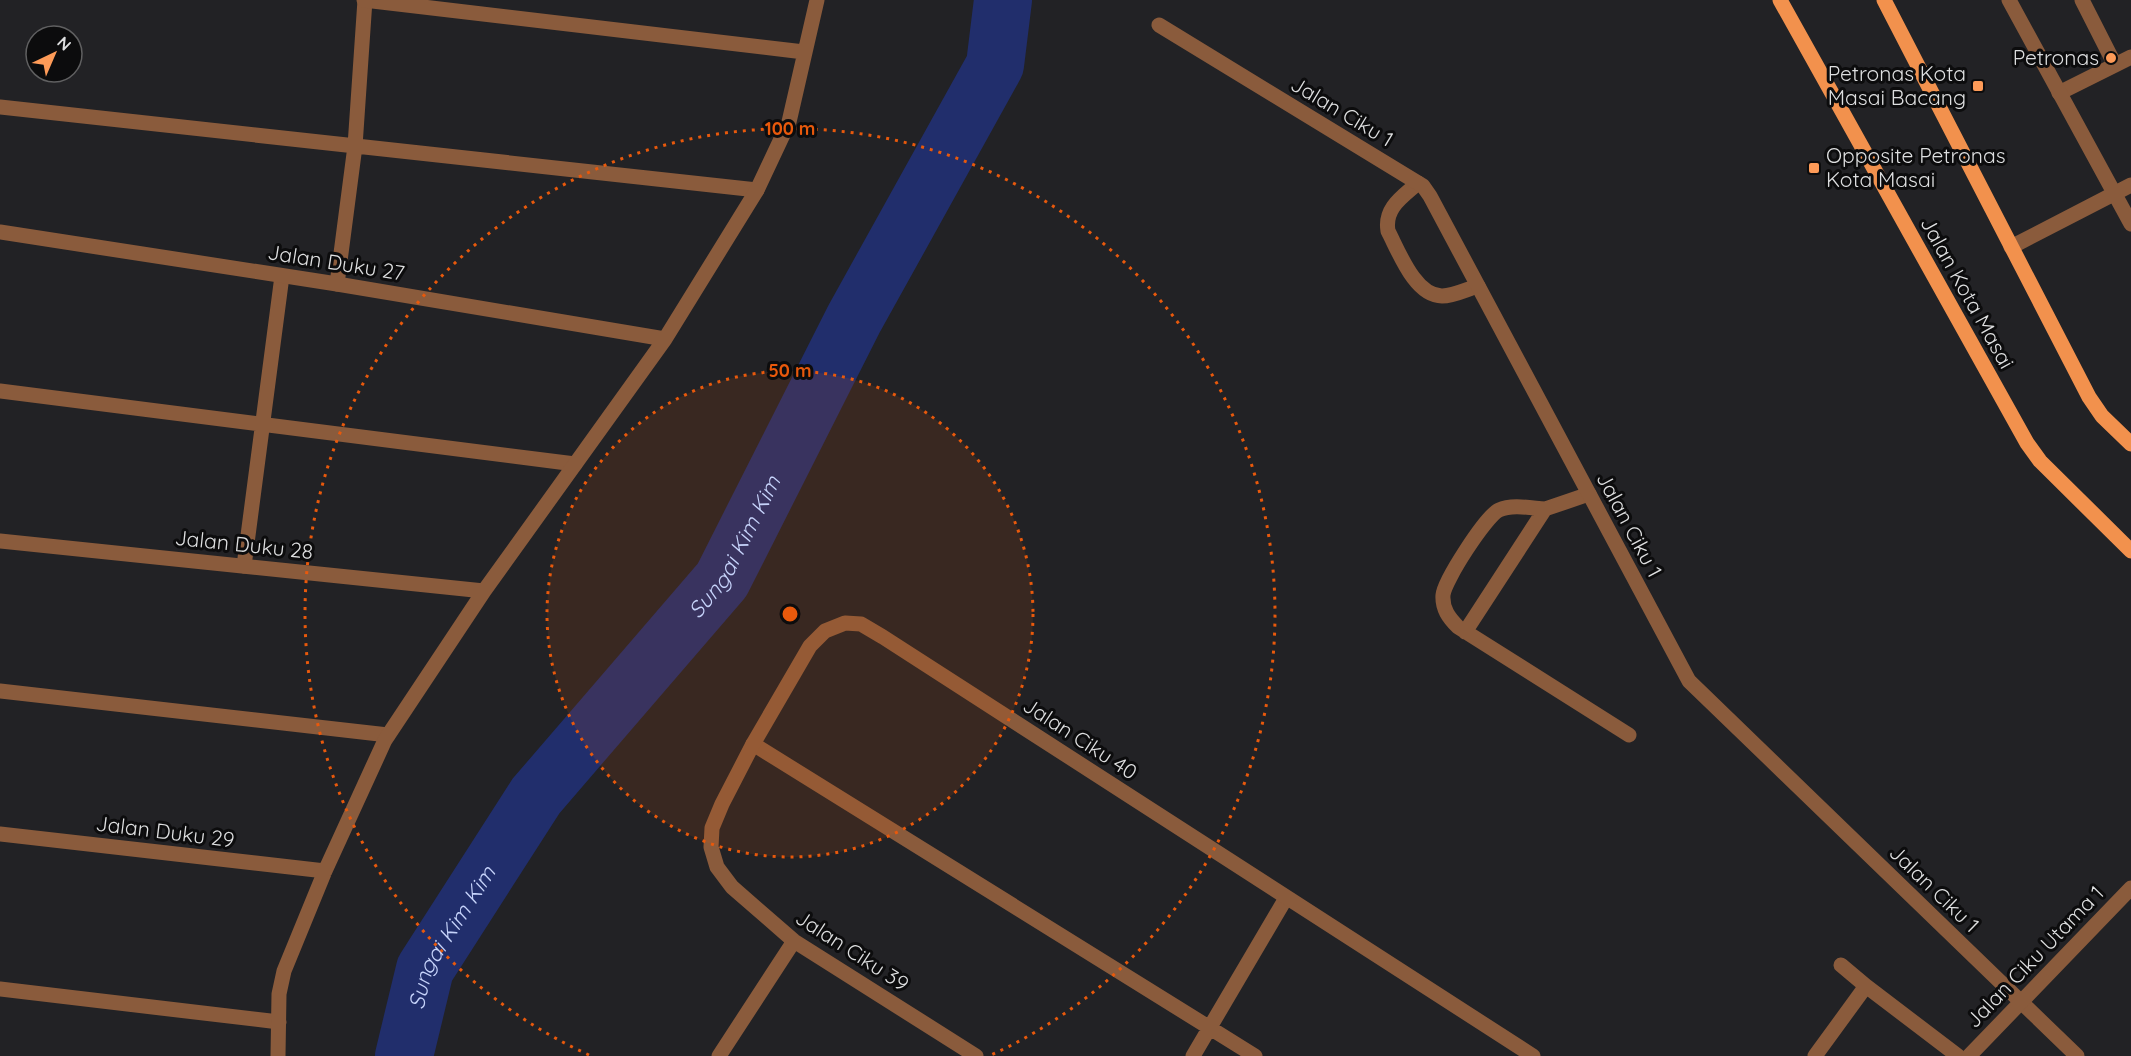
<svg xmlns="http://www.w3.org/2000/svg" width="2131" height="1056" viewBox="0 0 2131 1056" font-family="Quicksand,sans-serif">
	<rect width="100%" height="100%" fill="#222225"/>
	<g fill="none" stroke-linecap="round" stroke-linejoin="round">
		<path stroke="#212e6c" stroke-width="58" id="s1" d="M 404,1056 L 425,969 L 536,796 L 722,580 L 854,319 L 995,65 L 1003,0"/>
		<path stroke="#8a5b3c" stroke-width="15" d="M 2082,0 L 2115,65
			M 2059,93 L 2131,57
			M 0,107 L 757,190
			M 1418,183 C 1402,197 1384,208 1388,231 C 1399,252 1415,296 1442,296 C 1454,296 1467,289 1478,286
			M 337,284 L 355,146 L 365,0
			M 0,391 L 575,464
			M 1545,509 C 1531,508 1512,504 1499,510 C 1486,516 1444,581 1443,595 C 1442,609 1449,618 1458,627 L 1629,735
			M 244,566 L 282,276
			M 1465,632 L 1545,509 L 1589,494
			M 0,691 L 388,735
			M 753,744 L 1255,1056
			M 1841,965 L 1866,986
			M 0,989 L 279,1022
			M 1193,1056 L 1286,898
			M 1815,1056 L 1866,986 L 1958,1056"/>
		<path stroke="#8a5b3c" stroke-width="15" d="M 364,0 L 804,52
			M 2009,0 L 2131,224
			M 1159,25 L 1423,186 L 1430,196 L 1689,681 L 2077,1056
			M 0,232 L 337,284 L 665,339
			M 2011,247 L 2131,185
			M 0,541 L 484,591
			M 0,834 L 325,871
			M 278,1056 L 279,994 L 284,971 L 325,871 L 385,740 L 484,591 L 665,339 L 757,190 L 789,122 L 817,0
			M 719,1056 L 794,941
			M 976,1056 L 794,941 L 732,887 L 717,867 L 711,847 L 712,828 L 722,804 L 753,744 L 810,646 L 825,631 L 845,623 L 861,624 L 883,637 L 1533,1056"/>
		<path stroke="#8a5b3c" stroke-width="15" d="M 1969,1056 L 2131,888"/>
		<path stroke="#f2914d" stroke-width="15" d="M 1780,0 L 2027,443 L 2040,461 L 2131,551
			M 1884,0 L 2089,397 L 2102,416 L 2131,444"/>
	</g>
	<circle cx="790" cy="614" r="243" fill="#e8590c" fill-opacity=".12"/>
	<g fill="none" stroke="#e8590c" stroke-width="3" stroke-dasharray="3 6">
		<circle cx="790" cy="614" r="243"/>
		<path d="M589 1055A485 485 0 1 1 991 1055"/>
	</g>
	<g fill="#fe9b58" stroke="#0c0c0d" stroke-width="2">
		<circle cx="2111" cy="58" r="6"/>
		<rect x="1972" y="80" width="12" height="12" rx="3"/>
		<rect x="1808" y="162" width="12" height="12" rx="3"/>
	</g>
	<g text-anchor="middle" stroke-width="6" stroke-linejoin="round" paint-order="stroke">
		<g font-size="21" fill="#dedfe0" stroke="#0c0c0d" text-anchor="end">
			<text x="2099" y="65">Petronas</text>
			<text x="1966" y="81">Petronas Kota<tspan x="1966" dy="24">Masai Bacang</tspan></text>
			<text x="1826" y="163" text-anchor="start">Opposite Petronas<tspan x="1826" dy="24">Kota Masai</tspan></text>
		</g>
		<g font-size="21" fill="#dedfe0" stroke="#0c0c0d">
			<text transform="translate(1342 112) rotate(31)" y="7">Jalan Ciku 1</text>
			<text transform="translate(336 263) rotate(9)" y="7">Jalan Duku 27</text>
			<text transform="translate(1967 293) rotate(61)" y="7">Jalan Kota Masai</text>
			<text transform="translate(1629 525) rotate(62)" y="7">Jalan Ciku 1</text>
			<text transform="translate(244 545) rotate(6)" y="7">Jalan Duku 28</text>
			<text transform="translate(1080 739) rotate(33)" y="7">Jalan Ciku 40</text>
			<text transform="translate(165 832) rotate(7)" y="7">Jalan Duku 29</text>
			<text transform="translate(1934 889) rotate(44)" y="7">Jalan Ciku 1</text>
			<text transform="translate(852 951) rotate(33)" y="7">Jalan Ciku 39</text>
			<text transform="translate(2035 957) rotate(-46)" y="7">Jalan Ciku Utama 1</text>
		</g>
		<g font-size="22" font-style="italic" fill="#c6d3fa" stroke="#0c0c0d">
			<text dy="8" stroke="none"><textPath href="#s1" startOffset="615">Sungai Kim Kim</textPath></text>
			<text dy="8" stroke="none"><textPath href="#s1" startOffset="129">Sungai Kim Kim</textPath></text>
		</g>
	</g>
	<circle cx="790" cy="614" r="9" fill="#e8590c" stroke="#0c0c0d" stroke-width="3"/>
	<g font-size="18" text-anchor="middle" font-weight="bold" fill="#e8590c" stroke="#0c0c0d" stroke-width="6" stroke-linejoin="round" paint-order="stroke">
		<text x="790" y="135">100 m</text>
		<text x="790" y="377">50 m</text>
	</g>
	<g transform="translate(54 54) rotate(44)"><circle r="28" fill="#0c0c0d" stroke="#606061" stroke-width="1.5"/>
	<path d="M0-4.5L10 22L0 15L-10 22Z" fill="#fe9b58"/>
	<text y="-9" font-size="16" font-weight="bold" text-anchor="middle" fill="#dedfe0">N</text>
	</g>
</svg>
